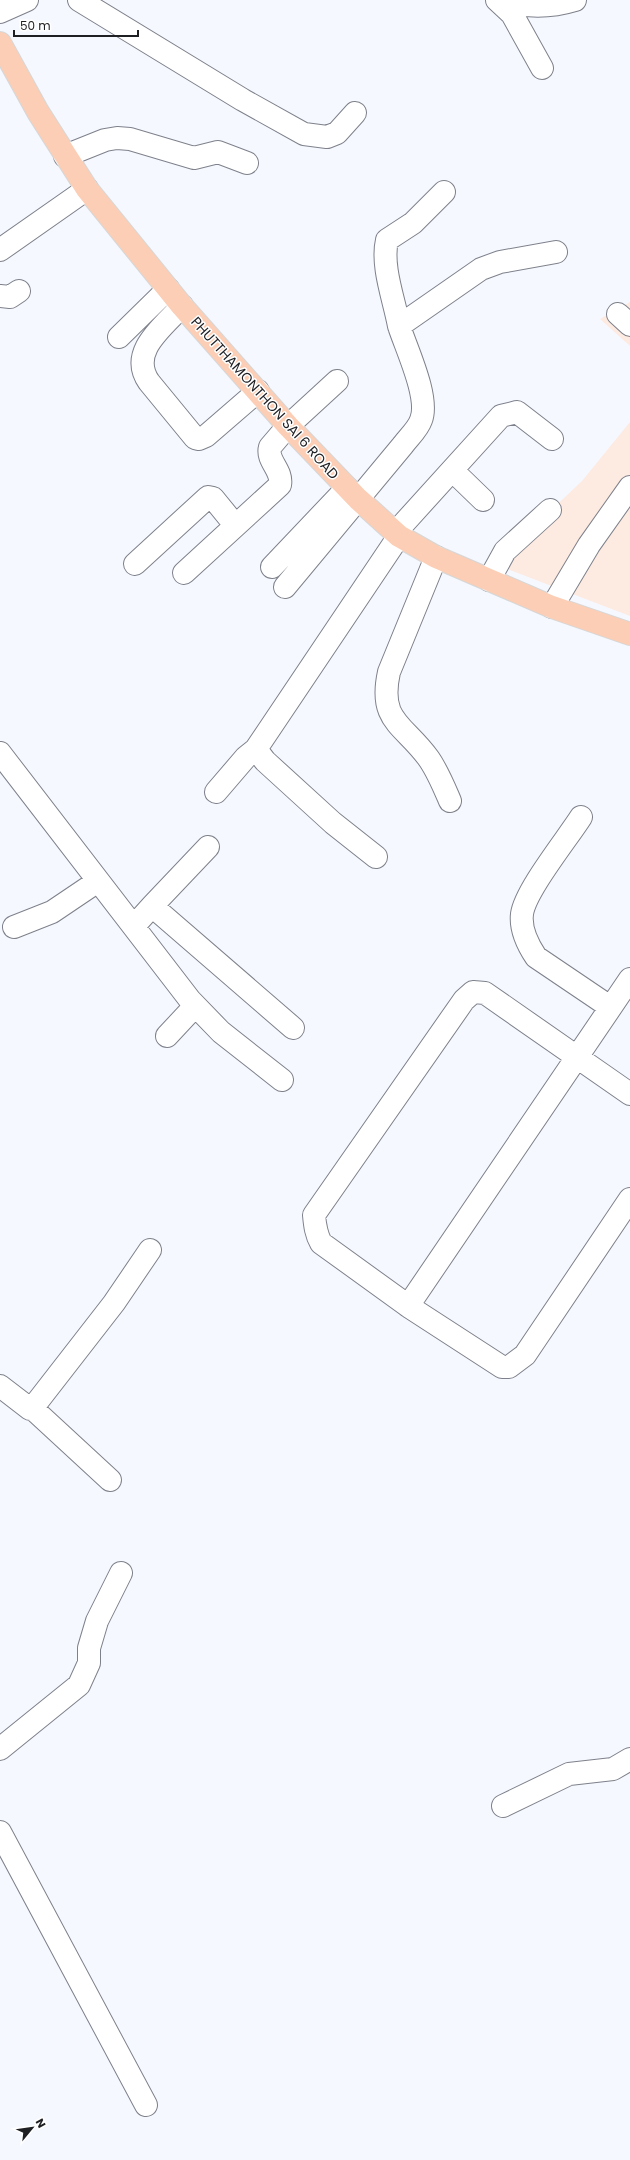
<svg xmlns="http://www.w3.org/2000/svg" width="630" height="2160" viewBox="0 0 630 2160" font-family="Poppins,sans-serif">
	<rect width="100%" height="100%" fill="#f6f8ff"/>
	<path fill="#fdeae0" d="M 630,302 L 630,346 L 600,319 Z
		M 630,422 L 630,616 L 494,564 L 582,481 Z"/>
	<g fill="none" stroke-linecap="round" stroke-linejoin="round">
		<g stroke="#7e818b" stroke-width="24">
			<path id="minor" d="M 79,0 L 243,100 L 304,134 L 327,137 L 337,133 L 355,113
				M 497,0 L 512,14 L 542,68
				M 508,2 C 532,8 552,7 575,0
				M 0,12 L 27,0
				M 65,156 L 105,140 L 117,138 L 130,139 L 194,158 L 218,152 L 247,163
				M 0,250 L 87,189
				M 0,296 L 10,297 L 19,291
				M 182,306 C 163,327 128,352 149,382 L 195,438 L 199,439 L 206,436 L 258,391
				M 618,314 L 630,325
				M 399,326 C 394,299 381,266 387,240 L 413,223 L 444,192
				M 119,337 L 168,289
				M 452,470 L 483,500
				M 395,533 L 501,416 L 517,412 L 552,439
				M 436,557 L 389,672 C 378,722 404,724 429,759 C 438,772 444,787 450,801
				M 135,564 L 208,497 L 213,498 L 235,525
				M 272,567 L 347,488
				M 184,573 L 280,485 C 283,470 266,461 270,447 L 288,426 L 337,381
				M 489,580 L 505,551 L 550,510
				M 285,587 L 403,445 C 409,437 418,429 421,420 C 430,398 406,348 399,326 L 481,269 L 500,262 L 556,252
				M 552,607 L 589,545 L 630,487
				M 0,753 L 190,1000 L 221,1032 L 282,1080
				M 216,792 L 246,757 L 256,749
				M 581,817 C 567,839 525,891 522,914 C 520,930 528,945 536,957 L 610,1007
				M 376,857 L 333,823 L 265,761 L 256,749 L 399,536
				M 152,906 L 208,847
				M 134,926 L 152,906 L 293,1028
				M 14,927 L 52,912 L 98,881
				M 167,1036 L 195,1006
				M 630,1094 L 485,993 L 473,992 L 464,1000 L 314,1215 C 315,1226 316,1234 321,1243 L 411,1308 L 502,1367 L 509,1367 L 525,1355 L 630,1199
				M 408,1306 L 630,979
				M 0,1386 L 30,1409 L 34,1406 L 114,1303 L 150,1250
				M 32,1408 L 110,1480
				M 0,1749 L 79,1685 L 89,1663 L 89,1648 L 97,1621 L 121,1573
				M 503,1806 L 569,1774 L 613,1769 L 630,1759
				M 0,1832 L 146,2105"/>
		</g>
		<g stroke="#d6d7d7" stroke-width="24">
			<path id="major" d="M 0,43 L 38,112 L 87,189 L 182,306 L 288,426 L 358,499 L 399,536 L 436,557 L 552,607 L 630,634"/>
		</g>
		<use href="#minor" stroke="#fff" stroke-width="22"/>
		<use href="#major" stroke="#fbceb5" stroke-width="22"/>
	</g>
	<g text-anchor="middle" stroke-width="3" stroke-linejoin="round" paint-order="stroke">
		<g font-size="14" fill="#1e1f23" stroke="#fff">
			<text transform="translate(265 398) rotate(48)" y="5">PHUTTHAMONTHON SAI 6 ROAD</text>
		</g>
	</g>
	<g transform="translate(32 2128) rotate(61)" stroke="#ffffff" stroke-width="3" paint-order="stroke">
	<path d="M0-3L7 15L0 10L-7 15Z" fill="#1e1f23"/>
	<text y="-6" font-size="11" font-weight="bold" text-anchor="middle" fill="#1e1f23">N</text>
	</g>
	<path d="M14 30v6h124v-6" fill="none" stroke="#1e1f23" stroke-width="2"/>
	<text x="20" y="30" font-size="12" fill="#1e1f23" stroke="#ffffff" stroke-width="3" paint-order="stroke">50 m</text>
</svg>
